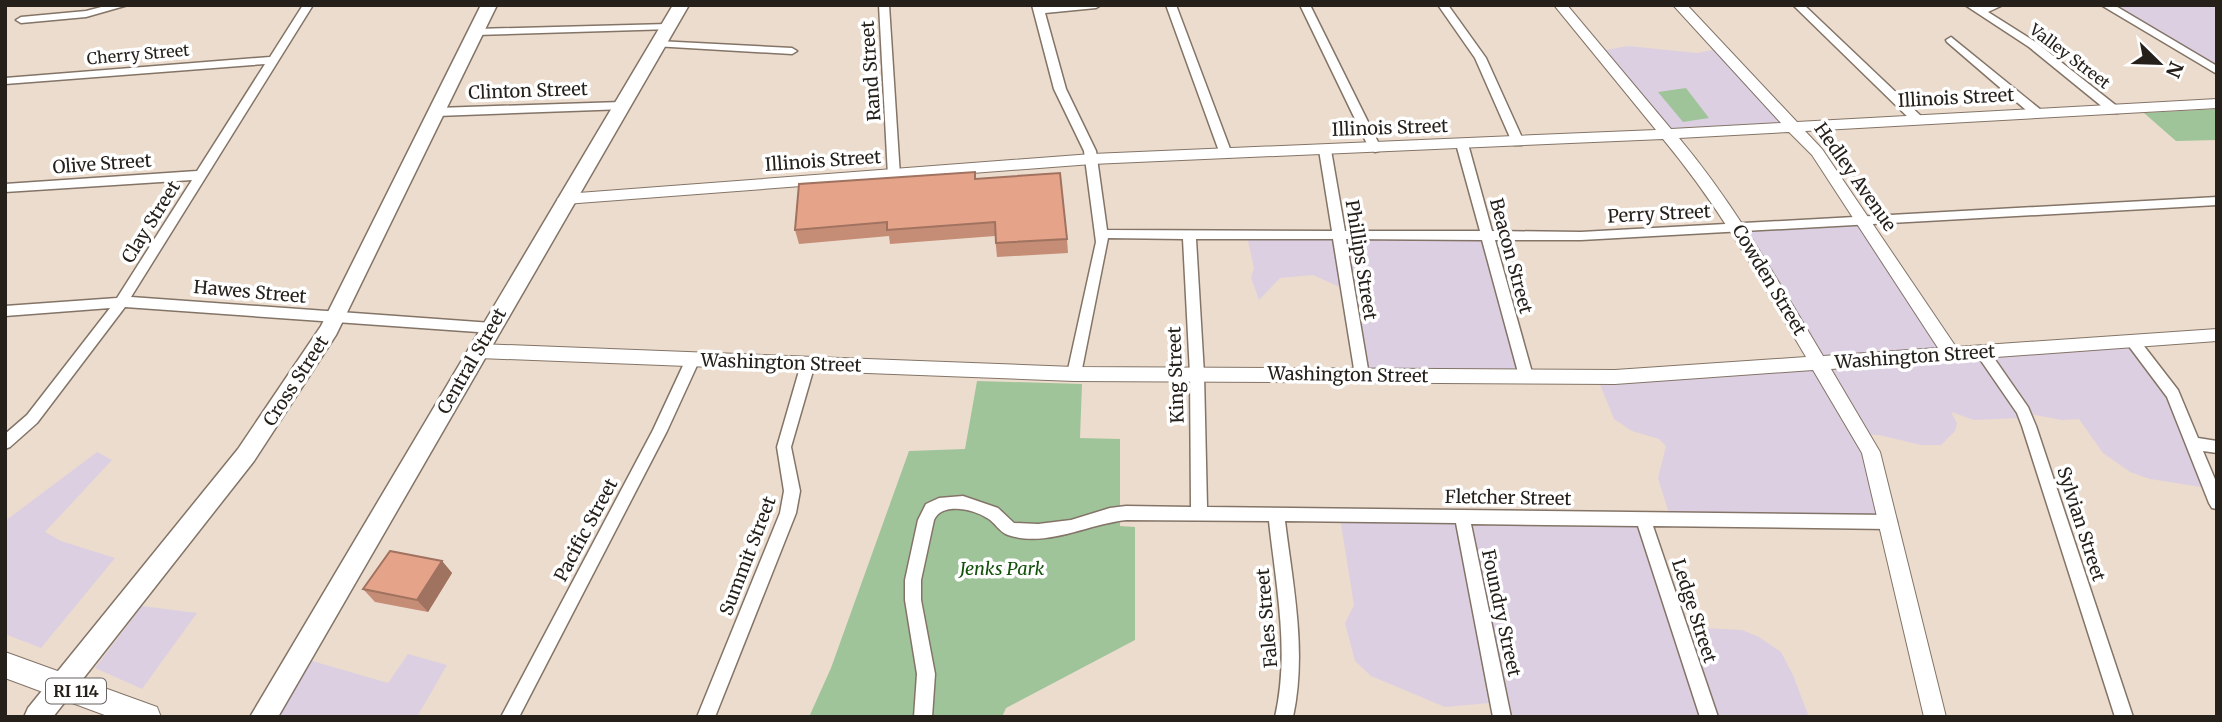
<svg xmlns="http://www.w3.org/2000/svg" width="2222" height="722" viewBox="0 0 2222 722" font-family="Merriweather,serif">
	<rect width="100%" height="100%" fill="#ecdccd"/>
	<path fill="#ddcfe2" d="M 2105,5 L 2217,5 L 2217,73 Z
		M 1628,46 L 1697,53 L 1717,49 L 1790,123 L 1662,131 L 1600,51 Z
		M 1855,219 L 1947,354 L 2128,343 L 2169,397 L 2207,488 L 2150,479 L 2130,472 L 2103,453 L 2079,419 L 2062,420 L 2023,413 L 2019,418 L 1974,420 L 1951,412 L 1957,423 L 1955,431 L 1941,445 L 1921,445 L 1879,435 L 1859,435 L 1878,517 L 1670,517 L 1658,478 L 1666,446 L 1659,439 L 1632,431 L 1614,419 L 1597,377 L 1815,364 L 1736,226 Z
		M 1247,236 L 1482,236 L 1519,375 L 1357,375 L 1344,318 L 1342,288 L 1313,275 L 1280,278 L 1259,300 L 1251,278 L 1254,268 Z
		M 97,452 L 112,460 L 45,532 L 61,541 L 115,558 L 41,648 L 5,634 L 5,521 Z
		M 1340,518 L 1640,520 L 1681,627 L 1742,630 L 1759,637 L 1781,652 L 1793,675 L 1809,717 L 1494,717 L 1490,703 L 1445,707 L 1371,676 L 1355,661 L 1345,623 L 1354,605 Z
		M 142,606 L 197,613 L 142,689 L 95,668 Z
		M 408,654 L 447,665 L 417,717 L 277,717 L 309,660 L 388,683 Z"/>
	<path fill="#9fc49a" d="M 1686,88 L 1709,118 L 1683,122 L 1658,92 Z
		M 2217,109 L 2217,140 L 2176,141 L 2144,113 Z
		M 977,381 L 1082,384 L 1080,438 L 1120,439 L 1120,526 L 1135,527 L 1135,640 L 1006,708 L 1002,717 L 809,717 L 831,668 L 909,451 L 965,449 Z"/>
	<g fill="none" stroke-linecap="round" stroke-linejoin="round">
		<g stroke="#837467" stroke-width="3">
			<path id="minor" d="M 109,5 L 128,5 L 86,17 L 21,23 L 16,20 L 21,17 L 86,11 Z
				M 303,5 L 313,5 L 131,297 L 492,323 L 499,328 L 497,332 L 492,333 L 125,307 L 37,423 L 10,447 L 5,449 L 5,434 L 27,415 L 110,308 L 5,316 L 5,306 L 117,298 L 192,180 L 5,192 L 5,184 L 197,171 L 265,64 L 5,84 L 5,78 L 270,57 Z
				M 879,5 L 889,5 L 900,176 L 894,180 L 888,176 Z
				M 1032,5 L 1042,5 L 1043,7 L 1101,5 L 1096,8 L 1045,13 L 1066,89 L 1096,151 L 1107,230 L 1332,231 L 1319,150 L 1325,146 L 1331,150 L 1345,231 L 1480,231 L 1456,144 L 1462,140 L 1468,144 L 1492,231 L 1581,232 L 2217,197 L 2217,205 L 1581,240 L 1495,240 L 1533,376 L 1531,380 L 1521,380 L 1519,376 L 1482,240 L 1346,239 L 1369,375 L 1367,379 L 1357,379 L 1355,375 L 1333,239 L 1196,239 L 1204,374 L 1207,507 L 1889,515 L 1895,517 L 1897,522 L 1895,527 L 1889,529 L 1653,526 L 1718,717 L 1700,717 L 1638,526 L 1471,524 L 1511,717 L 1493,717 L 1456,523 L 1285,521 C 1293,586 1307,652 1293,717 L 1275,717 C 1290,652 1276,586 1269,521 L 1126,520 C 1088,524 1046,548 1008,535 C 999,532 995,522 987,518 C 973,509 942,502 934,520 L 921,580 L 921,600 L 935,674 L 932,717 L 914,717 L 917,674 L 905,600 L 905,580 L 918,520 L 926,504 L 939,498 L 963,496 L 998,508 L 1014,523 L 1038,524 L 1071,520 L 1110,508 L 1126,506 L 1191,507 L 1190,374 L 1183,239 L 1108,238 L 1081,374 L 1079,378 L 1069,378 L 1067,374 L 1096,242 L 1084,151 L 1054,89 Z
				M 1166,5 L 1176,5 L 1232,154 L 1230,157 L 1222,157 L 1220,154 Z
				M 1300,5 L 1310,5 L 1381,148 L 1379,151 L 1375,152 L 1369,148 Z
				M 1438,5 L 1448,5 L 1486,58 L 1524,142 L 1522,145 L 1514,145 L 1512,142 L 1475,58 Z
				M 1793,5 L 1804,5 L 1922,117 L 1922,123 L 1914,123 Z
				M 1965,5 L 1981,7 L 2003,5 L 1988,12 L 2037,43 L 2118,107 L 2118,113 L 2110,113 L 2029,47 Z
				M 2101,5 L 2114,5 L 2217,66 L 2217,74 Z
				M 668,24 L 673,27 L 672,29 L 476,35 L 471,32 L 476,29 Z
				M 1951,37 L 2041,110 L 2041,116 L 2033,116 L 1947,42 L 1946,40 Z
				M 658,41 L 792,48 L 797,51 L 792,54 L 654,46 L 653,44 Z
				M 621,102 L 627,106 L 625,109 L 437,116 L 431,112 L 437,108 Z
				M 2132,336 L 2137,337 L 2178,390 L 2198,438 L 2217,441 L 2217,453 L 2203,451 L 2217,484 L 2217,509 L 2212,508 L 2209,503 L 2167,397 L 2125,341 Z
				M 1982,347 L 1987,348 L 2028,407 L 2036,426 L 2133,717 L 2115,717 L 2022,426 L 2017,413 L 1975,352 Z
				M 693,354 L 698,355 L 700,359 L 667,431 L 519,717 L 501,717 L 653,430 L 686,359 L 688,355 Z
				M 808,359 L 813,360 L 815,364 L 791,447 L 800,491 L 796,513 L 715,717 L 697,717 L 780,513 L 784,491 L 777,447 L 801,364 L 803,360 Z"/>
		</g>
		<g stroke="#837467" stroke-width="2">
			<path id="tertiary" d="M 1554,5 L 1567,5 L 1671,129 L 1781,123 L 1673,5 L 1687,5 L 1797,122 L 2217,99 L 2217,108 L 1805,131 L 1822,149 L 1956,347 L 2217,329 L 2217,341 L 1831,369 L 1880,452 L 1946,717 L 1924,717 L 1862,453 L 1813,370 L 1615,384 L 1074,381 L 479,358 L 473,356 L 470,351 L 473,346 L 479,344 L 1074,367 L 1615,370 L 1806,357 C 1761,281 1719,206 1663,139 L 1092,164 L 565,204 L 557,199 L 565,194 L 1092,154 L 1656,130 ZM 1789,132 L 1812,155 L 1938,348 L 1823,356 C 1778,281 1735,205 1679,138 Z"/>
		</g>
		<g stroke="#837467" stroke-width="3">
			<path id="secondary" d="M 481,5 L 497,5 L 336,335 L 254,461 L 53,717 L 24,717 L 28,708 L 238,449 L 321,326 Z
				M 673,5 L 689,5 L 278,717 L 250,717 Z"/>
		</g>
		<g stroke="#837467" stroke-width="2">
			<path id="primary" d="M 5,652 L 157,707 L 161,717 L 110,717 L 5,678 Z"/>
		</g>
		<use href="#minor" fill="#fff" fill-rule="evenodd"/>
		<use href="#tertiary" fill="#fff" fill-rule="evenodd"/>
		<use href="#secondary" fill="#fff" fill-rule="evenodd"/>
		<use href="#primary" fill="#fff" fill-rule="evenodd"/>
	</g>
	<path fill="#c58c76" d="M 976,179 L 1067,239 L 1068,253 L 997,257 L 995,236 L 890,244 L 889,236 L 799,244 L 795,230 Z
		M 442,561 L 452,573 L 428,612 L 375,602 L 363,589 Z"/>
	<path fill="#a07260" d="M 442,561 L 452,573 L 428,612 L 417,600 Z"/>
	<path fill="#e5a389" stroke="#a07260" stroke-width="2" d="M 975,172 L 975,179 L 1060,173 L 1067,239 L 996,243 L 995,222 L 887,230 L 887,222 L 795,230 L 799,184 Z
		M 390,551 L 442,561 L 417,600 L 363,589 Z"/>
	<g text-anchor="middle" stroke-width="7" stroke-linejoin="round" paint-order="stroke">
		<g font-size="16" fill="#26201b" stroke="#fff">
			<text transform="translate(138 54) rotate(-5)" y="6">Cherry Street</text>
			<text transform="translate(2070 56) rotate(37)" y="6">Valley Street</text>
		</g>
		<rect fill="#fff" stroke="#67635f" stroke-width="2" x="46" y="678.5" width="60" height="25" rx="5"/>
		<g font-size="16" font-weight="bold" fill="#26201b">
			<text x="76" y="697">RI 114</text>
		</g>
		<g font-size="18" fill="#26201b" stroke="#fff">
			<text transform="translate(871 71) rotate(-94)" y="6">Rand Street</text>
			<text transform="translate(528 91) rotate(-2)" y="6">Clinton Street</text>
			<text transform="translate(1956 98) rotate(-3)" y="6">Illinois Street</text>
			<text transform="translate(1390 128) rotate(-2)" y="6">Illinois Street</text>
			<text transform="translate(823 161) rotate(-4)" y="6">Illinois Street</text>
			<text transform="translate(102 164) rotate(-4)" y="6">Olive Street</text>
			<text transform="translate(1855 177) rotate(55)" y="6">Hedley Avenue</text>
			<text transform="translate(1659 214) rotate(-3)" y="6">Perry Street</text>
			<text transform="translate(151 222) rotate(-58)" y="6">Clay Street</text>
			<text transform="translate(1511 256) rotate(75)" y="6">Beacon Street</text>
			<text transform="translate(1361 260) rotate(81)" y="6">Phillips Street</text>
			<text transform="translate(1769 280) rotate(59)" y="6">Cowden Street</text>
			<text transform="translate(250 292) rotate(5)" y="6">Hawes Street</text>
			<text transform="translate(1915 357) rotate(-4)" y="6">Washington Street</text>
			<text transform="translate(472 361) rotate(-60)" y="6">Central Street</text>
			<text transform="translate(781 363) rotate(2)" y="6">Washington Street</text>
			<text transform="translate(1176 375) rotate(-92)" y="6">King Street</text>
			<text transform="translate(1348 375) rotate(1)" y="6">Washington Street</text>
			<text transform="translate(296 381) rotate(-57)" y="6">Cross Street</text>
			<text transform="translate(1508 498) rotate(1)" y="6">Fletcher Street</text>
			<text transform="translate(2081 524) rotate(72)" y="6">Sylvian Street</text>
			<text transform="translate(586 530) rotate(-62)" y="6">Pacific Street</text>
			<text transform="translate(748 556) rotate(-69)" y="6">Summit Street</text>
			<text transform="translate(1694 611) rotate(72)" y="6">Ledge Street</text>
			<text transform="translate(1501 613) rotate(78)" y="6">Foundry Street</text>
			<text transform="translate(1267 618) rotate(-95)" y="6">Fales Street</text>
		</g>
		<g font-size="18" font-style="italic" fill="#13510b" stroke="#fff">
			<text x="1002" y="575">Jenks Park</text>
		</g>
	</g>
	<rect width="2222" height="722" fill="none" stroke="#26201b" stroke-width="14"/>
	<g transform="translate(2159 63) rotate(113)" stroke="#ffffff" stroke-width="5" paint-order="stroke">
	<path d="M0-5L12 26L0 18L-12 26Z" fill="#26201b"/>
	<text y="-10" font-size="19" font-weight="bold" text-anchor="middle" fill="#26201b">N</text>
	</g>
</svg>
